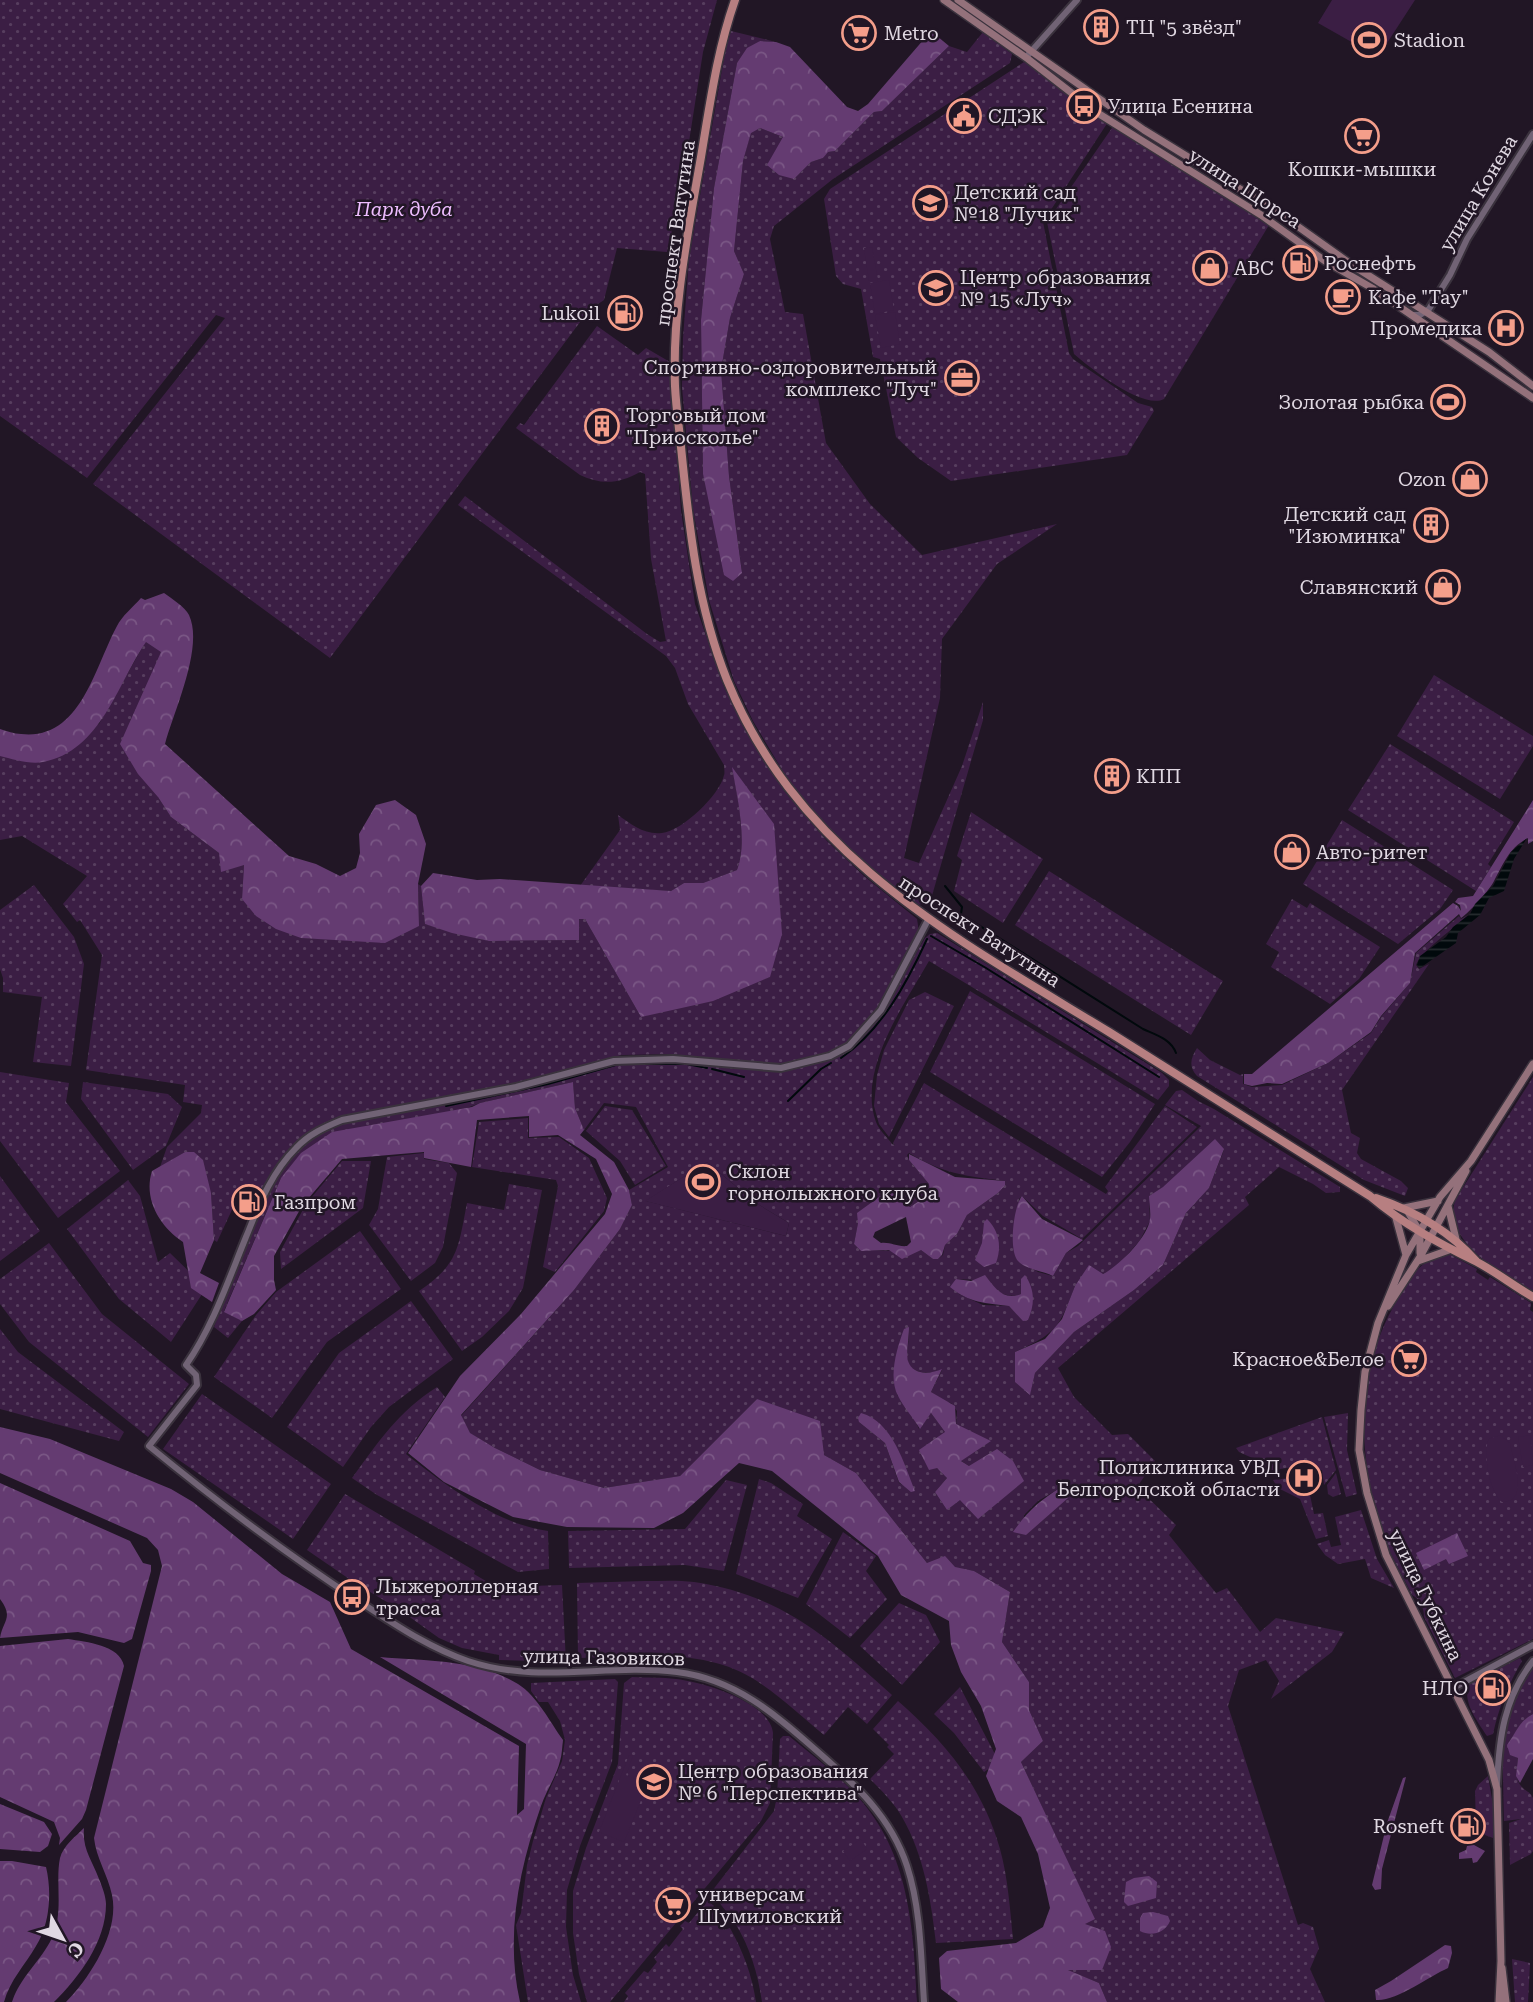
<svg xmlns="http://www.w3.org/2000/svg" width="1533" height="2002" viewBox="0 0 1533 2002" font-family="'Roboto Serif',serif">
	<defs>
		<pattern id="grass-dots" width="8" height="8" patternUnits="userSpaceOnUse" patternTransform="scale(1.75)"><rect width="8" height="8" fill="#3b1e44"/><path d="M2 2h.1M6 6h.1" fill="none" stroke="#573e5f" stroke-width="1.8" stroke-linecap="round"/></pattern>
		<pattern id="forest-crowns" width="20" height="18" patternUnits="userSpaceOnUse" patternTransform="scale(1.75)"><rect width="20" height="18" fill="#643b71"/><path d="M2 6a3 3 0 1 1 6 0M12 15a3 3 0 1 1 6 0" fill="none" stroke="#7a5785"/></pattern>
		<pattern id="water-rules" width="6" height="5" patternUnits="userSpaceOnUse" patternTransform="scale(1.75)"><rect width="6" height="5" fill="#01090c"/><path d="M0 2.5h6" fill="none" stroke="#262c2f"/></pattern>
	</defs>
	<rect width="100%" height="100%" fill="#211625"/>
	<path fill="url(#grass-dots)" fill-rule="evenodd" d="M 0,0 L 717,0 L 703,52 L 686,161 L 677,212 L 671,222 L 672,239 L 667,252 L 617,248 L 604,300 L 589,310 L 330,658 L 93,484 L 225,318 L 216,315 L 87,478 L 0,416 Z
		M 731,31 L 776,42 L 760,41 L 737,63 L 714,188 L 701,320 L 703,474 L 742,572 L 729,476 L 721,370 L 730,318 L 744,274 L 734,251 L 743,161 L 751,132 L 760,128 L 783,137 L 794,179 L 811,162 L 823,158 L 827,152 L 835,151 L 874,112 L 882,111 L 949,46 L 967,52 L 983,32 L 1012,54 L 1010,63 L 833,179 L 774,226 L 770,239 L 785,312 L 803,314 L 826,443 L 870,504 L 922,555 L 1057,524 L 997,564 L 942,639 L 940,698 L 904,858 L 919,863 L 962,766 L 983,702 L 983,720 L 931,899 L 927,903 L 918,905 L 903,896 L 833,835 L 791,785 L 753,721 L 734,681 L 709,600 L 693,509 L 682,387 L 683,338 L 689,259 L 725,52 Z
		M 1024,62 L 1044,74 L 1049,80 L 1108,122 L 1043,222 L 1069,353 L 1073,359 L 1138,403 L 1152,407 L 1154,411 L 1127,455 L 951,481 L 918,458 L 896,437 L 880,359 L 873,357 L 861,289 L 843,284 L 836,276 L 824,199 L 830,189 Z
		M 1114,125 L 1264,219 L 1269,225 L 1164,399 C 1143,410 1090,368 1074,354 L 1047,222 Z
		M 597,326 L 638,355 L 646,348 L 670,362 L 681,511 L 695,604 L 724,687 L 744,728 L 785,792 L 827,841 L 864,876 L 917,919 L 919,932 L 879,1009 L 847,1043 L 830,1053 L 801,1062 L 781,1065 L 671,1054 L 622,1055 L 514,1083 L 340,1117 C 304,1131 284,1155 264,1187 L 259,1190 L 244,1184 L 217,1242 L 214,1240 L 211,1193 L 185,1152 L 160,1167 L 167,1147 L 201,1113 L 202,1105 L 183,1102 L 185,1085 L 86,1070 L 102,955 L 80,920 L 77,922 L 63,904 L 87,876 L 22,836 L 0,840 L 0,756 L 99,724 L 146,641 L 162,652 L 158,797 L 171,817 L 219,853 L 221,865 L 244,865 L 242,899 L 301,938 L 336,939 L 419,926 L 418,884 L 421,886 L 425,924 L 489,941 L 579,940 L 579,918 L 585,919 L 641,1017 L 770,977 L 733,769 C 737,800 748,840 737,870 L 703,883 L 684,883 L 671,891 L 580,886 L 620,830 L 618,815 C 631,824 644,835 662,833 C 682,831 720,795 724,775 C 725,774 724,766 724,765 L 688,704 L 675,668 L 666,656 L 458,505 L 465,496 L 647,634 L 660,642 L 666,641 L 651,559 L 645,474 L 640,472 C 619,484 601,485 580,475 L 516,428 L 520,423 L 524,425 Z
		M 1434,675 L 1533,736 L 1533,746 L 1500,799 L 1397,736 Z
		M 1390,744 L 1514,822 L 1488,864 L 1491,867 L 1476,891 L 1348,810 Z
		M 971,812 L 1043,859 L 1003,923 L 954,891 L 962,860 L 957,856 Z
		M 1342,820 L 1453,890 L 1440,909 L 1398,944 L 1303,884 Z
		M 1049,871 L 1223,981 L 1191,1035 L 1015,925 Z
		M 34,885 L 74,937 L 84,964 L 71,1066 L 33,1062 L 42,997 L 3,992 L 3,978 L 0,969 L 0,910 Z
		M 1292,899 L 1307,908 L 1310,903 L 1380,947 L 1359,979 L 1330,1004 L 1271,967 L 1279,952 L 1266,944 Z
		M 1468,915 C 1456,927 1421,951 1416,965 L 1419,969 L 1429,964 L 1342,1090 L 1351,1133 L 1360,1138 L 1357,1153 L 1361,1159 L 1401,1181 L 1408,1188 L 1405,1196 L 1364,1180 L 1197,1076 C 1188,1066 1191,1058 1197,1048 L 1210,1060 L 1240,1075 L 1243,1074 L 1243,1084 L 1252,1087 L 1282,1085 L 1328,1063 L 1371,1033 L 1381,1017 L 1410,983 L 1416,953 L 1459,916 L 1461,919 Z
		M 937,933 L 1162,1073 L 1169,1080 L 1169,1086 L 1158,1100 L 929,961 C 904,1005 857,1070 876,1122 C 879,1130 887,1137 892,1144 L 895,1145 L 893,1143 L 924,1083 L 1106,1194 L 1108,1191 L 1105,1187 L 1165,1106 L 1197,1127 L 1082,1239 L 1043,1216 L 1022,1196 L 1019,1199 L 1017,1214 L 1025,1264 L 1038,1272 L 1053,1276 L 1066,1253 L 1078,1246 L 1201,1126 L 1165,1105 L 1176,1091 L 1182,1090 L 1198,1101 L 1214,1109 L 1340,1187 L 1340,1192 L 1326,1193 L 1313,1184 L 1279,1167 L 1245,1197 L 1249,1205 L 1058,1368 L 1074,1397 L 1112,1435 L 1128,1434 L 1155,1461 L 1137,1487 L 1176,1525 L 1169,1535 L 1216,1593 L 1227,1588 L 1260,1632 L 1276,1618 L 1344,1632 L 1332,1652 L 1271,1699 L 1279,1681 L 1266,1660 L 1239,1670 L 1228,1706 L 1298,1925 L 1303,1923 L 1313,1927 L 1319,1948 L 1310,1969 L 1325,2002 L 1107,2002 L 1099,1983 L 1065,1969 L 1084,1924 L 1094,1918 L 1021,1762 L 1043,1741 L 1029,1710 L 1029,1682 L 1002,1642 L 1010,1592 L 974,1571 L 927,1563 L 856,1473 L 824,1455 L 757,1399 L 680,1476 L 604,1488 L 540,1470 L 495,1448 L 469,1433 L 461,1416 L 574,1290 L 620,1229 L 632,1205 L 629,1190 L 668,1167 L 636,1107 L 604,1103 L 584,1130 L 575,1108 L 573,1082 L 480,1103 L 281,1178 L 224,1311 L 242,1321 L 228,1338 L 214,1327 C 233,1277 265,1173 306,1141 C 318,1131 331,1127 344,1121 L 614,1063 L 644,1060 L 781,1070 L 831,1059 L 850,1047 L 874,1023 L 925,938 L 930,934 ZM 1224,1150 L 1209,1188 L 1186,1213 L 1163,1265 L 1134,1290 L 1074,1332 L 1035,1373 L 1030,1394 L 1015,1352 C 1057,1333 1059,1328 1075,1286 L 1116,1268 L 1140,1240 L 1150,1221 L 1149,1196 ZM 909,1153 C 944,1174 965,1176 1005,1181 L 998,1193 L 967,1215 L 957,1234 L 945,1245 L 943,1255 L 938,1259 L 933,1259 L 921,1250 L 861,1251 L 854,1244 L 858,1223 L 891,1191 L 901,1202 L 910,1207 L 930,1194 L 929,1184 L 909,1160 L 907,1155 ZM 707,1162 L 756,1203 L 789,1223 L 786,1236 L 646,1201 ZM 956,1279 C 963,1280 972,1279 978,1281 C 993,1286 1004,1301 1021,1294 L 1021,1279 L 1023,1320 L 1009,1306 L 983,1305 L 959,1294 ZM 908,1328 C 910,1338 907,1348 907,1358 C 909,1375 930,1374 942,1370 L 931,1392 L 946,1402 L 951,1403 L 957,1411 L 956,1425 L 990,1441 L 960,1460 L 969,1466 L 960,1499 L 947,1510 L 935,1492 L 947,1478 L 937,1468 L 945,1432 L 931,1413 L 919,1429 L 911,1412 L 897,1395 ZM 859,1422 L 885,1429 L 899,1452 L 914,1491 L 899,1483 L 885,1443 ZM 1060,1488 L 1023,1533 L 1024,1515 L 1038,1501 Z
		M 970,991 L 1155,1104 L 1130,1142 L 1102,1177 L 930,1072 Z
		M 925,992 L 954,1006 L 889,1137 L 879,1124 L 874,1106 L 877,1075 L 884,1050 L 909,1000 Z
		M 0,1072 L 69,1083 L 66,1102 L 120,1171 L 58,1218 L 0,1141 Z
		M 1533,1077 L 1533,1292 C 1502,1272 1444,1245 1455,1200 Z
		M 83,1082 L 168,1094 L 182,1107 L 166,1146 L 133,1170 L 81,1099 Z
		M 605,1106 L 632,1110 L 666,1166 L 635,1185 L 620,1161 L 586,1131 Z
		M 528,1118 L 528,1138 L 559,1137 L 589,1158 L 607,1198 L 604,1211 L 555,1272 L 543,1267 L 558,1186 L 556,1180 L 472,1167 L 479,1122 Z
		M 424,1153 L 424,1159 L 449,1163 L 457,1173 L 443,1247 L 435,1263 L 411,1281 L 369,1225 L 378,1209 L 387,1157 Z
		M 342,1161 L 371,1161 L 363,1208 L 281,1269 L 280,1252 L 306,1204 Z
		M 0,1176 L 40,1231 L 0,1261 Z
		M 128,1180 L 140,1196 L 158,1262 L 170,1253 L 206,1288 L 171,1342 L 119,1299 L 67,1229 Z
		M 509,1184 L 542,1190 L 523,1288 L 509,1311 L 482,1337 L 462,1351 L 419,1291 C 459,1264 458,1248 467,1203 L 504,1210 Z
		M 360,1231 L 401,1289 L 327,1342 L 272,1418 L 214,1377 L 256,1315 L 276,1292 Z
		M 49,1243 L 102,1314 L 189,1384 L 148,1437 L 29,1342 L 0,1304 L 0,1279 Z
		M 1449,1254 L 1477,1269 L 1476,1272 L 1488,1280 L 1490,1277 L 1531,1303 L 1530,1310 L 1533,1312 L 1533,1639 L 1455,1678 L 1424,1617 C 1424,1608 1420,1599 1412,1595 C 1405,1581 1397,1566 1390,1552 C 1357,1473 1352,1377 1396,1302 C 1410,1277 1419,1259 1449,1254 Z
		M 411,1301 L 453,1359 L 389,1407 L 371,1427 L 343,1467 L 287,1427 L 339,1353 Z
		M 0,1329 L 18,1352 L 124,1432 L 119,1441 L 0,1409 Z
		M 437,1387 L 445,1397 L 406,1454 C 445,1485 497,1524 548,1531 L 549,1569 L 518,1572 L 377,1495 L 352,1478 C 379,1441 398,1412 437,1387 Z
		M 202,1394 L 331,1484 L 293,1539 L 163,1449 Z
		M 1348,1413 L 1347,1450 L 1357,1494 L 1346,1497 L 1324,1417 Z
		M 1322,1417 L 1336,1470 L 1324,1485 L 1322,1470 L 1316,1470 L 1313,1464 L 1266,1471 L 1259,1461 L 1239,1452 L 1236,1448 Z
		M 1336,1473 L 1341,1494 L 1333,1497 L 1328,1494 L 1327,1485 Z
		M 1306,1476 L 1314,1514 L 1323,1513 L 1328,1536 L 1316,1539 L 1300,1499 L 1278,1488 L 1273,1480 Z
		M 759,1479 L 771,1483 L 803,1504 L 797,1516 L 832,1539 L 798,1598 L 736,1574 Z
		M 726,1480 L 747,1485 L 724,1571 L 685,1565 L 569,1568 L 568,1531 L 685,1529 Z
		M 345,1494 L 475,1571 L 474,1574 L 496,1587 L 562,1585 L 566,1662 L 499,1660 L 499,1655 L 462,1648 L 439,1638 L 397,1608 L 355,1583 L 307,1550 Z
		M 1361,1510 L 1377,1559 L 1394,1588 L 1371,1578 L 1365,1559 L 1338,1564 L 1325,1555 L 1317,1544 L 1329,1540 L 1331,1547 L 1341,1545 L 1335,1517 Z
		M 843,1532 L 876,1556 L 866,1571 L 887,1599 L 850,1638 L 806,1604 Z
		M 645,1581 C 661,1581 678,1580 694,1582 C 782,1595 829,1638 892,1695 L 867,1724 L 848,1707 L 824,1735 C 801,1716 778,1694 752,1678 C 701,1647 635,1657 578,1658 L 577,1583 Z
		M 899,1603 L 926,1615 L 940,1642 L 902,1685 L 860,1646 Z
		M 1520,1658 L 1522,1661 C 1508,1685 1499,1707 1493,1734 L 1487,1736 C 1478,1722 1459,1698 1471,1682 Z
		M 1533,1668 L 1533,1714 C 1520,1721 1517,1732 1509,1742 L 1514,1756 L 1518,1758 C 1517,1767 1515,1779 1521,1786 C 1526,1792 1530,1791 1533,1798 L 1533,1851 L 1531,1854 L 1510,1865 L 1509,1823 L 1521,1819 L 1504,1821 C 1503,1767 1497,1712 1533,1668 Z
		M 632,1677 C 647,1678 662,1677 676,1679 C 703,1682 770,1702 773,1733 L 770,1803 L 761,1821 L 610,2002 L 587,2002 L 579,1974 L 573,1933 L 573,1891 L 586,1848 L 618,1764 L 624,1683 Z
		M 615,1679 L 618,1682 L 612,1762 L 580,1846 L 567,1890 L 566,1927 L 573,1975 L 581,2002 L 528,2002 L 516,1925 L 521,1913 L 527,1865 L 533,1841 L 546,1798 L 562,1761 L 565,1740 L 560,1721 L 548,1702 L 539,1702 L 531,1691 L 531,1683 Z
		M 960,1687 L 999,1762 L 984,1772 L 954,1733 L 934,1714 Z
		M 898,1701 C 946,1743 982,1786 1000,1849 C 1008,1878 1010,1909 1013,1939 L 936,1943 C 931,1900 924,1855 902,1817 C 894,1803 882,1791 870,1779 L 894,1754 L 887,1747 L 889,1745 L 873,1729 Z
		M 783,1736 L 789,1736 C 812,1755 837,1774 857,1796 C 910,1854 913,1927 917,2002 L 762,2002 C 758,1974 750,1947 735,1923 C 728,1912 717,1902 712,1891 L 774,1811 L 777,1796 L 780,1739 Z
		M 1488,1776 L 1494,1810 L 1493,1838 L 1485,1835 L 1476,1825 L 1475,1791 L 1478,1785 Z
		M 706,1899 L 714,1906 L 712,1910 L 724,1930 L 730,1928 C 743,1951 752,1975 756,2002 L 624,2002 L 628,1996 L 625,1993 L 644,1971 L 648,1973 L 657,1962 L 654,1958 L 666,1944 L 669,1947 L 683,1929 L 680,1926 L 685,1921 L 689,1923 L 703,1906 L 700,1903 Z
		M 1512,1959 L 1530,1963 L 1528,2002 L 1515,2002 Z"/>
	<path fill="url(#forest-crowns)" fill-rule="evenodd" d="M 931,31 L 949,46 L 882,111 L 874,112 L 835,151 L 828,152 L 823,158 L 811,162 L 794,179 L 779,175 L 767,165 L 783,137 L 760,128 L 751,133 L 743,161 L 734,251 L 744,274 L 730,318 L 721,370 L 729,476 L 742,573 L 733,581 L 724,575 L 703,474 L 701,320 L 714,188 L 737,63 L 747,48 L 760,41 L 776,42 L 790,47 L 847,107 L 858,111 L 868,104 Z
		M 164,593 C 172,599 185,607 189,615 C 204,647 174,711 165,744 L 289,856 L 316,864 L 340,876 L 356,868 L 360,853 L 359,834 L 376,805 L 395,800 L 416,815 L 426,844 L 418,884 L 419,926 L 385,943 L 301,938 L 276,929 L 256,916 L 242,899 L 244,865 L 221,872 L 219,853 L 171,817 L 158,797 L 138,774 L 120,744 L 161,652 L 146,642 C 117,684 101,751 43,762 C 31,765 12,759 0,756 L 0,729 C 7,731 14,734 21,734 C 81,741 95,666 117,626 C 122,616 133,607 141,598 L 145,600 Z
		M 732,767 L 774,824 L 782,934 L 770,977 L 713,1001 L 641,1017 L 585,919 L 579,919 L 579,940 L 489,941 L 452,933 L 425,924 L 421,886 L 433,873 L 477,880 L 500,879 L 671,891 L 684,883 L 703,883 L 737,870 C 748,842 737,797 732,767 Z
		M 1533,800 L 1533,841 L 1528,844 L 1528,838 C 1509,848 1504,863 1494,881 C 1491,888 1468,914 1461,918 L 1459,914 L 1415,953 L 1410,983 L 1381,1016 L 1371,1032 L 1328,1063 L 1282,1084 L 1267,1083 L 1252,1086 L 1244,1084 L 1244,1074 L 1252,1074 L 1453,903 L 1458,906 L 1461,911 L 1460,905 L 1455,902 L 1458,898 L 1473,896 Z
		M 573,1082 L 575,1108 L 584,1130 L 580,1135 L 614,1162 L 629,1190 L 632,1205 L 620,1229 L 574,1290 L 461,1415 L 470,1433 L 495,1448 L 540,1470 L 604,1488 L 680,1476 L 757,1399 L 820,1421 L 824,1455 L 856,1473 L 927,1563 L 945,1556 L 955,1567 L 974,1571 L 1010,1592 L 1002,1642 L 1029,1682 L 1029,1710 L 1043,1741 L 1021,1762 L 1095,1919 L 1085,1924 L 1105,1931 L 1111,1947 L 1102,1970 L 1068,1970 L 1099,1983 L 1107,2002 L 958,2002 L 941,1989 L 939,1958 L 947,1951 L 1016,1943 L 1043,1927 L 1050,1908 L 1038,1854 L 1021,1817 L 997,1801 L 986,1776 L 996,1749 L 981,1706 L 961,1672 L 951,1645 L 949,1621 L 901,1595 L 878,1556 L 772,1471 L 739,1463 L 683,1513 L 654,1528 L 567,1527 L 513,1517 L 444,1482 L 408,1453 L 460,1376 L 521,1314 L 605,1214 L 612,1194 L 596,1159 L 558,1135 L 529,1137 L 529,1116 L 477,1120 L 471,1167 L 424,1158 L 424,1152 L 342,1159 L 302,1206 L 274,1256 L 274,1280 L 276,1290 L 254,1314 L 242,1321 L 224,1312 L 281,1178 L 301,1153 L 332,1132 L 472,1107 L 480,1103 Z
		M 1215,1139 L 1224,1149 L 1209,1188 L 1186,1213 L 1163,1265 L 1134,1290 L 1074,1332 L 1035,1373 L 1030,1395 L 1015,1382 L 1015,1352 L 1045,1339 L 1062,1319 L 1075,1286 L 1089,1265 L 1103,1274 C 1119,1266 1148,1237 1150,1219 C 1151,1211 1149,1203 1149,1196 L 1163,1187 Z
		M 185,1152 L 194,1152 L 203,1160 L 211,1193 L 214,1240 L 200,1273 L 219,1283 L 212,1302 L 191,1288 L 183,1242 C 160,1227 143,1199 152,1171 Z
		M 909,1154 L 955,1177 L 1005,1181 L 1005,1185 L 998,1193 L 967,1215 L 957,1234 L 945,1245 L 942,1255 L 938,1259 L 933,1259 L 921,1250 L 902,1259 L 889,1250 L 861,1251 L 854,1244 L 858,1223 L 857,1213 L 886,1192 L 891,1191 L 901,1202 L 910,1207 L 930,1194 L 929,1184 L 909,1160 ZM 906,1217 L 911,1242 L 907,1246 C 897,1247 891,1242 881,1243 L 873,1237 L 875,1232 Z
		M 1022,1196 L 1042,1219 L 1083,1240 L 1066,1253 L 1053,1276 C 1043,1271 1025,1269 1018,1261 C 1008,1250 1014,1205 1022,1196 Z
		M 987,1219 C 999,1231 1002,1246 996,1263 L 984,1267 L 975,1260 L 982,1243 L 984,1222 Z
		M 985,1275 C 995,1288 1003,1301 1021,1294 L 1021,1279 L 1025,1275 C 1035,1290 1035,1304 1028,1320 L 1023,1321 L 1009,1306 C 986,1303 969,1303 950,1287 L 956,1279 L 971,1281 Z
		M 909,1327 C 909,1336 906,1355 908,1361 C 913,1376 931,1374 942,1369 L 931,1392 L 955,1406 L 956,1424 L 991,1441 L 961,1461 L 969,1466 L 997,1449 L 1013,1461 L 1024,1481 L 978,1519 L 960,1500 L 947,1510 L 935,1492 L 947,1478 L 937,1468 L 929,1470 L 919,1450 L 945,1432 L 931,1413 L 920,1429 C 913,1417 904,1408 898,1396 C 888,1377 897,1348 904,1329 Z
		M 861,1413 C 893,1422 904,1464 915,1491 L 911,1492 L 899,1482 L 885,1443 L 859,1422 L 858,1418 Z
		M 0,1427 L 50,1439 L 171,1489 L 193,1502 L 282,1574 L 330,1602 L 351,1649 L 519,1746 L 517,1815 L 524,1809 L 526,1744 L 380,1657 C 425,1661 478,1659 518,1684 C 537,1696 550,1722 563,1740 C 562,1747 562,1755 560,1761 C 556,1777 546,1791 541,1806 C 519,1869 505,1936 520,2002 L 66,2002 C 90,1978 120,1931 112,1895 C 108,1875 96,1858 94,1838 L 162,1566 L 158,1550 L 147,1538 L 0,1473 Z
		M 0,1483 L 130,1541 L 143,1563 L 151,1565 L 151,1571 L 132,1639 L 124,1643 L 78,1632 L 0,1638 C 3,1620 14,1618 0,1599 Z
		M 1060,1488 L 1066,1488 L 1069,1492 L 1068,1498 L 1026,1535 L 1013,1532 C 1027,1512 1040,1500 1060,1488 Z
		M 1457,1533 L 1468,1556 L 1449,1564 L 1446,1559 L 1424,1570 L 1416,1553 Z
		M 68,1639 C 86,1642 120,1645 124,1666 L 86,1810 L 82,1819 L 59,1845 L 60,1838 L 54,1822 L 0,1797 L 0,1646 Z
		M 1533,1714 L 1533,1759 L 1520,1783 L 1516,1776 L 1518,1758 L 1510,1755 L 1507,1745 C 1516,1733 1519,1721 1533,1714 Z
		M 1406,1777 L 1382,1869 L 1381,1889 L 1375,1890 L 1372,1885 L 1387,1823 L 1403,1778 Z
		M 0,1804 L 44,1822 L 52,1834 L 48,1846 L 40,1852 L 0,1849 Z
		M 84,1828 C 82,1849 92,1860 99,1879 C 102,1886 106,1897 106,1904 C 106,1942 79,1977 54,2002 L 12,2002 C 20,1977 41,1961 52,1938 C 64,1913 55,1882 60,1858 C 63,1846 76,1836 84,1828 Z
		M 1474,1845 L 1485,1851 L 1477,1862 L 1473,1863 L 1472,1858 L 1459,1859 L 1459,1853 L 1466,1850 L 1467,1846 Z
		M 0,1861 L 12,1861 L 46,1867 C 52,1892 50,1924 36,1946 C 25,1965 10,1980 4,2002 L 0,2002 Z
		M 1149,1876 L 1157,1882 L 1156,1898 L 1128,1906 L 1124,1902 L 1126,1882 L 1134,1878 Z
		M 1153,1912 L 1168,1916 L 1170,1921 C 1165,1933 1151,1937 1140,1931 L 1140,1918 L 1143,1913 Z
		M 1445,1945 L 1451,1946 L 1452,1953 L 1448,1968 C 1430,1976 1395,2002 1376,2000 L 1375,1990 L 1391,1981 Z"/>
	<path fill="#3b1e44" d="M 1332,0 L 1415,0 L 1378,57 L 1318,23 Z
		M 872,247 L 878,280 L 869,281 L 864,248 Z
		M 889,280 L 894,310 L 875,314 L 870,283 Z
		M 895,312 L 900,344 L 881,348 L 875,315 Z
		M 707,1162 L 756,1203 L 789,1223 L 786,1236 L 645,1201 Z
		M 1500,1435 L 1510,1443 C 1513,1460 1530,1503 1502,1502 C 1490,1494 1482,1451 1489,1439 Z
		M 1530,1435 L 1533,1465 L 1523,1467 L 1518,1437 Z
		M 629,1755 L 633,1756 L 626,1775 L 646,1783 L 643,1792 L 644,1793 L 624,1842 L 599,1832 Z
		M 861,1839 L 867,1849 L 850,1861 L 843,1851 Z"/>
	<path fill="url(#water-rules)" d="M 1527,838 L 1514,859 L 1504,891 L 1489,898 L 1480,915 L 1458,933 L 1456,943 L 1420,968 L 1417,965 L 1420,956 L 1446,937 L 1453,927 L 1470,914 L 1475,904 L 1493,886 L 1511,852 Z"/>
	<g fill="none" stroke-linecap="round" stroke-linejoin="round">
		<path stroke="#01090c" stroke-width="2" d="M 945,886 L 962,907 L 961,914 L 1143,1029 C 1156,1035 1171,1039 1176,1053
			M 931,936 L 986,968 L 1159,1077
			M 841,1058 C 881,1031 907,983 927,939
			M 712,1069 L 744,1077
			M 788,1101 L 821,1069 L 831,1063
			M 446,1106 L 548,1084 L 619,1064 L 687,1064 L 707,1068"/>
		<g stroke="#3a323d" stroke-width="10">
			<path id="tertiary" d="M 1028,55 L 1077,0
				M 1411,315 L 1420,315 L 1429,309 L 1450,275 L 1467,239 L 1533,134
				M 1453,1688 L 1533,1645
				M 1497,1784 C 1499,1738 1504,1698 1533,1661
				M 924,2002 C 921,1957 921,1909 907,1866 C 891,1817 855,1784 817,1751 C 775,1714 735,1679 677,1672 C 605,1663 541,1685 468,1661 C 427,1647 393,1623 357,1600 C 284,1552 216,1501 149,1446 L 197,1385 L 196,1375 L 186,1365 C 213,1326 228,1281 246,1237 C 259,1205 271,1173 296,1148 C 309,1134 325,1127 342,1120 L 516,1087 L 614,1061 L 673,1059 L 781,1068 L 830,1056 L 849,1046 L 881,1010 L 928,920"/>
		</g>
		<g stroke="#3a323d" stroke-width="10">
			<path id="secondary" d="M 944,0 L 1028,59 L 1096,112 L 1261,215 L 1325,261 L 1372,288 L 1533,398
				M 958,0 L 1144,130 L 1279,213 L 1352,265 L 1489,352 L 1533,386
				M 1448,1206 L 1456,1239
				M 1404,1208 L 1438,1201
				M 1408,1212 L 1420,1232 L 1420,1253
				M 1396,1218 L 1406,1255
				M 1418,1261 L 1449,1250
				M 1388,1306 L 1420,1257 L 1466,1171
				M 1502,1968 L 1506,2002
				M 1499,2002 L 1501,1961 L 1497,1789 L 1489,1760 L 1386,1555 L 1367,1493 L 1359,1450 L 1361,1410 L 1365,1372 L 1378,1323 L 1406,1255 L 1440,1197 L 1471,1161 L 1533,1064"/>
		</g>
		<g stroke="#3a323d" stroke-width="11">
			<path id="primary" d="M 735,0 C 717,51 710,104 701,157 C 688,232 672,310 675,386 C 676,407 679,427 681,447 C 689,527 697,605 727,680 C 799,857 955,938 1109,1032 C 1196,1086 1283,1141 1370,1196 C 1403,1224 1438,1243 1477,1262 C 1496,1272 1514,1286 1533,1297
				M 1376,1198 C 1414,1211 1449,1230 1476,1261"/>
		</g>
		<use href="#tertiary" stroke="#716375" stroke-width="6"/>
		<use href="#secondary" stroke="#94717b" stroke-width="7"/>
		<use href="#primary" stroke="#b77f81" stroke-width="8"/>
	</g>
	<defs>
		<g id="building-ring" transform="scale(1.75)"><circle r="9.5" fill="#211625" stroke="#f49e8a" stroke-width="1.5"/><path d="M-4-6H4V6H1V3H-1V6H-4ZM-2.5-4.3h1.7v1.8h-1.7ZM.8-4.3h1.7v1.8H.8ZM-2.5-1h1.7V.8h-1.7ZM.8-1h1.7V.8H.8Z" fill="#f49e8a"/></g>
		<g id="supermarket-ring" transform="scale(1.75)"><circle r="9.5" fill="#211625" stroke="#f49e8a" stroke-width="1.5"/><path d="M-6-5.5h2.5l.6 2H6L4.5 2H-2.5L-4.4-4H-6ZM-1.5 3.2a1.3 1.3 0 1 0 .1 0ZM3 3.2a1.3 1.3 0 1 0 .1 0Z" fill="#f49e8a"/></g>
		<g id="stadium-ring" transform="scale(1.75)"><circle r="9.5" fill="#211625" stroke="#f49e8a" stroke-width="1.5"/><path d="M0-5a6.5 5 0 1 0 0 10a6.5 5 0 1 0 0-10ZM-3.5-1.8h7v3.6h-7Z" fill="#f49e8a"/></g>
		<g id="bus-ring" transform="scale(1.75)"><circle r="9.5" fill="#211625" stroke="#f49e8a" stroke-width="1.5"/><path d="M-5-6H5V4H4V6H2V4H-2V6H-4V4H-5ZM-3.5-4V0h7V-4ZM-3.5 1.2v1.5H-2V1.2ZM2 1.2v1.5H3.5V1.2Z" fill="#f49e8a"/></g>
		<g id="civic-ring" transform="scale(1.75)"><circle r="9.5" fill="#211625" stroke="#f49e8a" stroke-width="1.5"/><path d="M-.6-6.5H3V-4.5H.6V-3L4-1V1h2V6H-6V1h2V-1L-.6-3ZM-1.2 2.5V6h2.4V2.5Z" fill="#f49e8a"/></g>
		<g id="school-ring" transform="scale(1.75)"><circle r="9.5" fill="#211625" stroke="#f49e8a" stroke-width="1.5"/><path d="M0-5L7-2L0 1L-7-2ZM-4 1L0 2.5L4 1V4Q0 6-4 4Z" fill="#f49e8a"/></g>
		<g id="fuel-ring" transform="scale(1.75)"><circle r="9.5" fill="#211625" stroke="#f49e8a" stroke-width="1.5"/><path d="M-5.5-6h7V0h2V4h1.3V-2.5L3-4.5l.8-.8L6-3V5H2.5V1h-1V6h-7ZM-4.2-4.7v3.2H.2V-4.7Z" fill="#f49e8a"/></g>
		<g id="shop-ring" transform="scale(1.75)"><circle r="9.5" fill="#211625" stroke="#f49e8a" stroke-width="1.5"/><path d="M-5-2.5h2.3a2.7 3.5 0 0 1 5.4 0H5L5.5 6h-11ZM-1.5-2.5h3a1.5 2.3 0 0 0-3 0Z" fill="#f49e8a"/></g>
		<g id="cafe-ring" transform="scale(1.75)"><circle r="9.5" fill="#211625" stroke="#f49e8a" stroke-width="1.5"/><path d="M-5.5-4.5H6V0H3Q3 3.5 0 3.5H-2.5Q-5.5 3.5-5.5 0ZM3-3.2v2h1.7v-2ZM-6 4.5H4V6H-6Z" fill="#f49e8a"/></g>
		<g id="hospital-ring" transform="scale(1.75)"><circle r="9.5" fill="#211625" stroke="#f49e8a" stroke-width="1.5"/><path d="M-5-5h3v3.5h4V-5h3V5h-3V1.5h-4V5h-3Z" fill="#f49e8a"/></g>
		<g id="office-ring" transform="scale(1.75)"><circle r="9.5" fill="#211625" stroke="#f49e8a" stroke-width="1.5"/><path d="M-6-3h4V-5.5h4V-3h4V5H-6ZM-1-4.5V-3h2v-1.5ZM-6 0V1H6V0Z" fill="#f49e8a"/></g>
	</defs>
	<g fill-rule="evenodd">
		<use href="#building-ring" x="1101" y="27"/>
		<use href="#supermarket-ring" x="859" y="33"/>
		<use href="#stadium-ring" x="1369" y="40"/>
		<use href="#bus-ring" x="1084" y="106"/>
		<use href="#civic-ring" x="964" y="116"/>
		<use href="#supermarket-ring" x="1362" y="136"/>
		<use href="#school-ring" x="930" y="203"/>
		<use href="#fuel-ring" x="1300" y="263"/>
		<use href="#shop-ring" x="1210" y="268"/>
		<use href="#school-ring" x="936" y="288"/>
		<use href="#cafe-ring" x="1343" y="297"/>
		<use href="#fuel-ring" x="625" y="313"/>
		<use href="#hospital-ring" x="1506" y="328"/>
		<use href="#office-ring" x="962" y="378"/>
		<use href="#stadium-ring" x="1448" y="402"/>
		<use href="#building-ring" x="602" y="426"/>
		<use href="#shop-ring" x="1470" y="479"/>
		<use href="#building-ring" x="1431" y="525"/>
		<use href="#shop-ring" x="1443" y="587"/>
		<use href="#building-ring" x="1112" y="776"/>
		<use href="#shop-ring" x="1292" y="852"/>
		<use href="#stadium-ring" x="703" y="1182"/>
		<use href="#fuel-ring" x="249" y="1202"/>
		<use href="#supermarket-ring" x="1409" y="1359"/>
		<use href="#hospital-ring" x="1304" y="1478"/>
		<use href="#bus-ring" x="352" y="1597"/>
		<use href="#fuel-ring" x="1493" y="1688"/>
		<use href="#school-ring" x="654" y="1782"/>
		<use href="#fuel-ring" x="1468" y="1826"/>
		<use href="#supermarket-ring" x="673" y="1905"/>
	</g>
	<g text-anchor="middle" stroke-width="5" stroke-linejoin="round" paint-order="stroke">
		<g font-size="19" fill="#e0d8e2" stroke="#211625" text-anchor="start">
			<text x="1126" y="34">ТЦ "5 звёзд"</text>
			<text x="884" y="40">Metro</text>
			<text x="1394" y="47">Stadion</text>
			<text x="1108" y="113">Улица Есенина</text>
			<text x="988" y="123">СДЭК</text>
			<text x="1362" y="176" text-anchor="middle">Кошки-мышки</text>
			<text x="954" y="199">Детский сад<tspan x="954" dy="22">№18 "Лучик"</tspan></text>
			<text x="1324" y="270">Роснефть</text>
			<text x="1234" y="275">АВС</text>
			<text x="960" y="284">Центр образования<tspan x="960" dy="22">№ 15 «Луч»</tspan></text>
			<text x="1368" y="304">Кафе "Тау"</text>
			<text x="600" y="320" text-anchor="end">Lukoil</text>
			<text x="1482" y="335" text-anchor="end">Промедика</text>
			<text x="937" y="374" text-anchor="end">Спортивно-оздоровительный<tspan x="937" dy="22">комплекс "Луч"</tspan></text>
			<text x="1424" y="409" text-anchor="end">Золотая рыбка</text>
			<text x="626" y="422">Торговый дом<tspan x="626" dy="22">"Приосколье"</tspan></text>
			<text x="1446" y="486" text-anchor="end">Ozon</text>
			<text x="1406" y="521" text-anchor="end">Детский сад<tspan x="1406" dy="22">"Изюминка"</tspan></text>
			<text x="1418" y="594" text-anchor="end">Славянский</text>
			<text x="1136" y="783">КПП</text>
			<text x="1316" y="859">Авто-ритет</text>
			<text x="728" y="1178">Склон<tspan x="728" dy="22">горнолыжного клуба</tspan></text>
			<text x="274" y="1209">Газпром</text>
			<text x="1384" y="1366" text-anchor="end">Красное&amp;Белое</text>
			<text x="1280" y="1474" text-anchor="end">Поликлиника УВД<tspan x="1280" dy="22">Белгородской области</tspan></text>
			<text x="376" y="1593">Лыжероллерная<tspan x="376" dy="22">трасса</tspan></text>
			<text x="1468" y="1695" text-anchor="end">НЛО</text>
			<text x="678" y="1778">Центр образования<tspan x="678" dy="22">№ 6 "Перспектива"</tspan></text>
			<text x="1444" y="1833" text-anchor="end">Rosneft</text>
			<text x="698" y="1901">универсам<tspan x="698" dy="22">Шумиловский</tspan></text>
		</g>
		<g font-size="19" fill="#e0d8e2" stroke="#211625">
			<text transform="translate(1245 188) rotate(33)" y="7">улица Щорса</text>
			<text transform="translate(1478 193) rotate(-59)" y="7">улица Конева</text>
			<text transform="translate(675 233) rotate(-82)" y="7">проспект Ватутина</text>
			<text transform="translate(980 931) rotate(33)" y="7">проспект Ватутина</text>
			<text transform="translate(1426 1595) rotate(64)" y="7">улица Губкина</text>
			<text transform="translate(604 1657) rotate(1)" y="7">улица Газовиков</text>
		</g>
		<g font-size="19" font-style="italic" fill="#eebdff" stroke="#211625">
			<text x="404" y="216">Парк дуба</text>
		</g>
	</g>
	<g transform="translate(63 1939) rotate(130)" stroke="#211625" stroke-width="5" paint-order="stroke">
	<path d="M0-5L12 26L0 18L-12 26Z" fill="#e0d8e2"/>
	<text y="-10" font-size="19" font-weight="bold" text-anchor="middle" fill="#e0d8e2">С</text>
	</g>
</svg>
